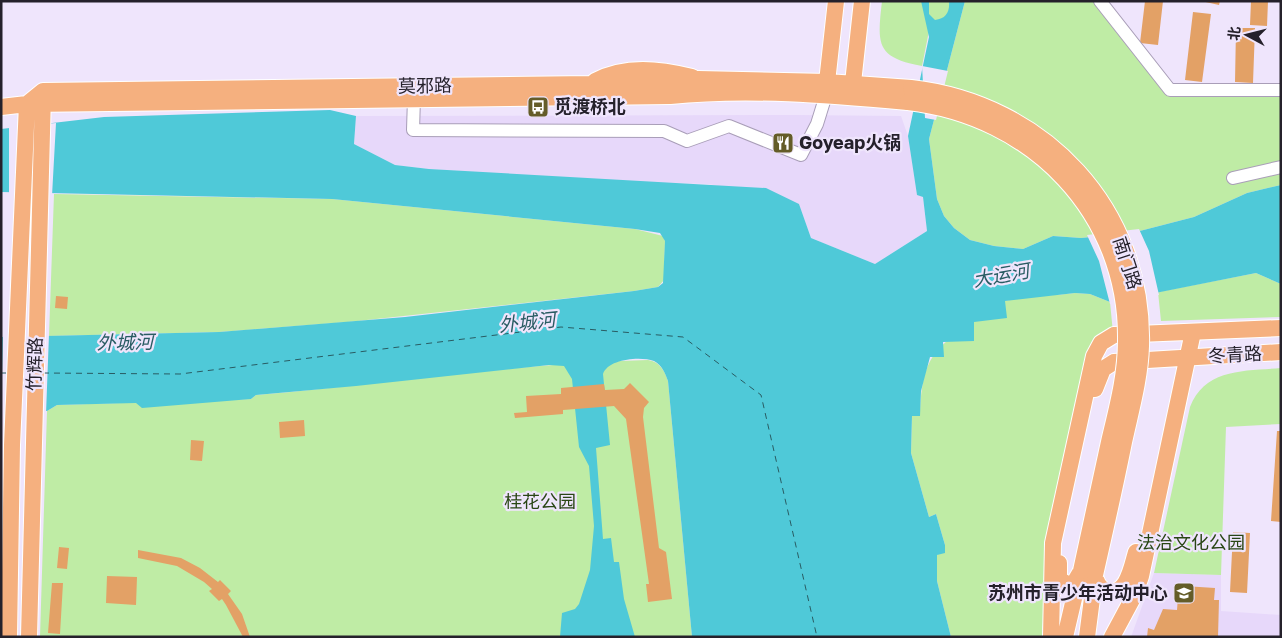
<svg xmlns="http://www.w3.org/2000/svg" width="1282" height="638" viewBox="0 0 1282 638" font-family="'Golos Text','Noto Sans SC',sans-serif">
	<rect width="100%" height="100%" fill="#efe5fc"/>
	<path fill="#e7d8fa" d="M 796,115 L 901,116 L 908,136 L 917,194 L 923,197 L 927,231 L 875,264 L 811,238 L 799,204 L 709,184 L 625,182 L 429,169 L 395,165 L 354,144 L 356,116 Z
		M 1154,573 L 1221,575 L 1221,611 L 1281,615 L 1281,637 L 1131,637 Z"/>
	<path fill="#bfeca5" d="M 882,1 L 955,1 L 951,26 L 929,31 L 922,66 C 876,57 877,45 882,1 Z
		M 965,1 L 1105,1 L 1170,85 L 1281,87 L 1281,185 L 1247,193 L 1194,217 L 1132,233 L 1081,238 L 1053,236 L 1023,249 L 994,246 L 970,240 L 954,228 L 944,216 L 937,199 L 929,139 Z
		M 54,194 L 332,199 L 635,229 L 663,236 L 665,241 L 664,280 L 658,287 L 634,291 L 348,322 L 219,332 L 49,336 Z
		M 1256,273 L 1281,284 L 1281,317 L 1161,321 L 1158,292 Z
		M 1075,293 L 1090,294 L 1110,302 L 1113,333 L 1102,334 L 1046,578 L 1042,637 L 951,637 L 937,581 L 937,555 L 945,545 L 936,514 L 929,517 L 911,453 L 912,416 L 920,416 C 922,360 931,350 976,320 C 985,314 996,303 1005,301 C 1026,295 1054,296 1075,293 Z
		M 648,360 C 660,362 664,370 668,381 L 692,637 L 40,637 L 47,411 L 57,405 L 251,399 L 256,395 C 387,384 517,363 648,360 Z
		M 1281,368 L 1281,424 L 1226,427 L 1221,575 L 1154,573 L 1190,407 C 1205,368 1245,371 1281,368 Z"/>
	<path fill="#4fc9d8" d="M 921,1 L 929,1 L 929,14 L 935,20 C 946,19 950,12 949,1 L 965,1 L 929,139 L 937,199 L 944,216 L 954,228 L 970,240 L 994,246 L 1023,249 L 1053,236 L 1081,238 L 1132,233 L 1194,217 L 1247,193 L 1281,185 L 1281,284 L 1256,273 L 1110,302 L 1090,294 L 1075,293 L 1005,301 L 1007,318 L 974,322 L 974,341 L 943,342 L 944,357 L 930,357 L 921,391 L 920,416 L 912,416 L 911,453 L 929,517 L 936,514 L 945,545 L 945,553 L 937,555 L 937,581 L 951,637 L 692,637 L 668,381 C 665,373 662,365 654,361 C 640,356 608,359 603,374 L 610,445 L 596,448 L 603,539 L 611,538 L 614,562 L 619,562 L 624,599 L 635,637 L 560,637 L 562,613 L 575,609 L 579,604 L 590,570 L 594,526 L 589,466 L 579,447 L 572,379 L 564,366 L 549,365 L 356,386 L 256,395 L 251,399 L 142,408 L 136,403 L 57,405 L 47,411 L 1,410 L 1,337 L 219,332 L 405,317 L 634,291 L 658,287 L 663,283 L 665,241 L 660,233 L 635,229 L 332,199 L 1,192 L 1,129 L 104,117 L 330,110 L 356,116 L 354,144 L 395,165 L 429,169 L 766,188 L 799,204 L 811,238 L 875,264 L 927,231 L 923,197 L 917,195 L 908,136 L 929,37 Z"/>
	<path fill="#efe5fc" d="M 922,66 L 948,71 L 936,120 L 925,118 Z
		M 56,123 L 52,196 L 9,195 L 9,127 Z
		M 1139,229 L 1149,251 L 1159,295 L 1110,304 L 1099,261 L 1087,235 Z
		M 49,334 L 46,414 L 1,412 L 3,335 Z"/>
	<g fill="none" stroke-linecap="round" stroke-linejoin="round">
		<path stroke="#295c63" stroke-width="1" stroke-dasharray="6 5" stroke-linecap="butt" d="M 1,373 L 6,373
			M 43,373 L 180,374 L 561,327 L 683,337 L 761,395 L 817,637"/>
	</g>
	<path fill="#e3a166" d="M 1145,1 L 1163,1 L 1158,45 L 1140,43 Z
		M 1201,1 L 1220,1 L 1219,5 Z
		M 1251,1 L 1268,1 L 1267,26 L 1250,25 Z
		M 1193,12 L 1211,14 L 1202,82 L 1185,80 Z
		M 1236,28 L 1255,28 L 1253,83 L 1235,82 Z
		M 56,296 L 68,297 L 67,309 L 55,308 Z
		M 630,383 L 649,402 L 644,408 L 643,417 L 659,548 L 666,552 L 672,599 L 648,602 L 646,584 L 649,584 L 626,419 L 614,406 L 563,410 L 563,414 L 515,418 L 514,413 L 527,412 L 526,396 L 561,394 L 561,388 L 604,384 L 605,390 L 624,389 Z
		M 304,420 L 305,436 L 280,438 L 279,422 Z
		M 1277,431 L 1281,431 L 1281,522 L 1271,521 Z
		M 191,440 L 204,441 L 202,461 L 190,460 Z
		M 1233,532 L 1250,533 L 1247,593 L 1230,592 Z
		M 59,547 L 69,548 L 67,569 L 57,568 Z
		M 138,550 L 181,558 L 200,568 L 218,582 L 220,580 L 231,591 L 228,594 L 242,614 L 250,637 L 243,637 L 226,605 L 222,599 L 219,601 L 209,591 L 212,589 L 204,582 L 177,566 L 138,558 Z
		M 107,576 L 137,577 L 136,605 L 106,603 Z
		M 52,583 L 63,583 L 60,634 L 48,633 Z
		M 1184,586 L 1215,588 L 1214,600 L 1219,600 L 1218,637 L 1147,637 L 1148,628 L 1154,630 L 1163,609 L 1177,610 L 1178,597 L 1183,598 Z"/>
	<g fill="none" stroke-linecap="round" stroke-linejoin="round">
		<g stroke="#a99eb8" stroke-width="14">
			<path id="minor" d="M 1100,1 L 1170,90 L 1281,90
				M 414,98 L 413,130 L 664,131 L 687,141 L 729,126 L 801,155 L 817,124 L 826,95
				M 1233,178 L 1281,167"/>
		</g>
		<g stroke="#fff" stroke-width="18">
			<path id="major" d="M 595,81 C 626,65 659,69 692,77
				M 826,91 L 836,1
				M 852,92 L 862,1
				M 27,104 L 43,91 L 591,84 L 666,86 L 698,79 L 827,82 L 911,88
				M 1,107 L 27,104 L 670,96 C 748,88 829,95 908,102
				M 1095,389 L 1103,369 L 1114,362 L 1281,352
				M 1059,563 L 1059,577 L 1064,584 L 1074,583 L 1081,571
				M 1095,575 C 1096,582 1099,588 1106,591 C 1127,598 1132,565 1136,552
				M 9,637 L 12,445 L 27,104
				M 29,637 L 43,94
				M 1051,637 L 1053,543 L 1094,356 L 1101,343 L 1114,335 L 1281,328
				M 1065,637 L 1080,573
				M 1087,637 L 1095,575
				M 1112,637 L 1134,596 L 1141,576 L 1193,332"/>
		</g>
		<use href="#minor" stroke="#fff" stroke-width="12"/>
		<use href="#major" stroke="#f5b07f" stroke-width="16"/>
		<g stroke="#fff" stroke-width="18" stroke-linecap="butt">
			<path id="major-bridge" d="M 911,88 C 1044,103 1145,209 1141,346 C 1140,379 1131,410 1124,442 C 1115,487 1105,531 1095,575
				M 908,102 C 1032,116 1128,213 1126,341 C 1126,375 1117,408 1109,442 C 1100,485 1090,528 1081,571"/>
		</g>
		<use href="#major-bridge" stroke="#f5b07f" stroke-width="16"/>
	</g>
	<defs>
		<g id="bus-square" transform="scale(1.125)"><rect x="-9" y="-9" width="18" height="18" rx="4" fill="#645c28" stroke="#efe5fc"/><path d="M-5-6H5V4H4V6H2V4H-2V6H-4V4H-5ZM-3.5-4V0h7V-4ZM-3.5 1.2v1.5H-2V1.2ZM2 1.2v1.5H3.5V1.2Z" fill="#fff"/></g>
		<g id="restaurant-square" transform="scale(1.125)"><rect x="-9" y="-9" width="18" height="18" rx="4" fill="#645c28" stroke="#efe5fc"/><path d="M-5-6h1v4h1v-4h1v4h1v-4h1v5L-1.5 .5V6h-2V.5L-5-1ZM5-6V6H3V1.5H1.5Q1.5-4 5-6Z" fill="#fff"/></g>
		<g id="university-square" transform="scale(1.125)"><rect x="-9" y="-9" width="18" height="18" rx="4" fill="#645c28" stroke="#efe5fc"/><path d="M0-5L7-2L0 1L-7-2ZM-4 1L0 2.5L4 1V4Q0 6-4 4Z" fill="#fff"/></g>
	</defs>
	<g fill-rule="evenodd">
		<use href="#bus-square" x="538" y="107"/>
		<use href="#restaurant-square" x="783" y="143"/>
		<use href="#university-square" x="1184" y="593"/>
	</g>
	<g text-anchor="middle" stroke-width="4.5" stroke-linejoin="round" paint-order="stroke">
		<g font-size="18" fill="#25212b" stroke="#efe5fc">
			<text transform="translate(425 86) rotate(-1)" y="6">莫邪路</text>
			<text transform="translate(1127 263) rotate(72)" y="6">南门路</text>
			<text transform="translate(1235 355) rotate(-3)" y="6">冬青路</text>
			<text transform="translate(35 364) rotate(-88)" y="6">竹辉路</text>
		</g>
		<g font-size="18" font-weight="bold" fill="#25212b" stroke="#efe5fc" text-anchor="start">
			<text x="554" y="113">觅渡桥北</text>
			<text x="799" y="149">Goyeap火锅</text>
			<text x="1168" y="599" text-anchor="end">苏州市青少年活动中心</text>
		</g>
		<g font-size="18" fill="#294614" stroke="#efe5fc">
			<text x="540" y="508">桂花公园</text>
			<text x="1191" y="549">法治文化公园</text>
		</g>
		<g font-size="19" font-style="italic" fill="#295c63" stroke="#efe5fc">
			<text transform="translate(1001 275) rotate(-10)" y="7">大运河</text>
			<text transform="translate(527 322) rotate(-6)" y="7">外城河</text>
			<text transform="translate(125 342) rotate(-1)" y="7">外城河</text>
		</g>
	</g>
	<rect width="1282" height="638" fill="none" stroke="#25212b" stroke-width="5"/>
	<g transform="translate(1247 35) rotate(277)" stroke="#efe5fc" stroke-width="4" paint-order="stroke">
	<path d="M0-4L9 19L0 12L-9 19Z" fill="#25212b"/>
	<text y="-8" font-size="14" font-weight="bold" text-anchor="middle" fill="#25212b">北</text>
	</g>
</svg>
